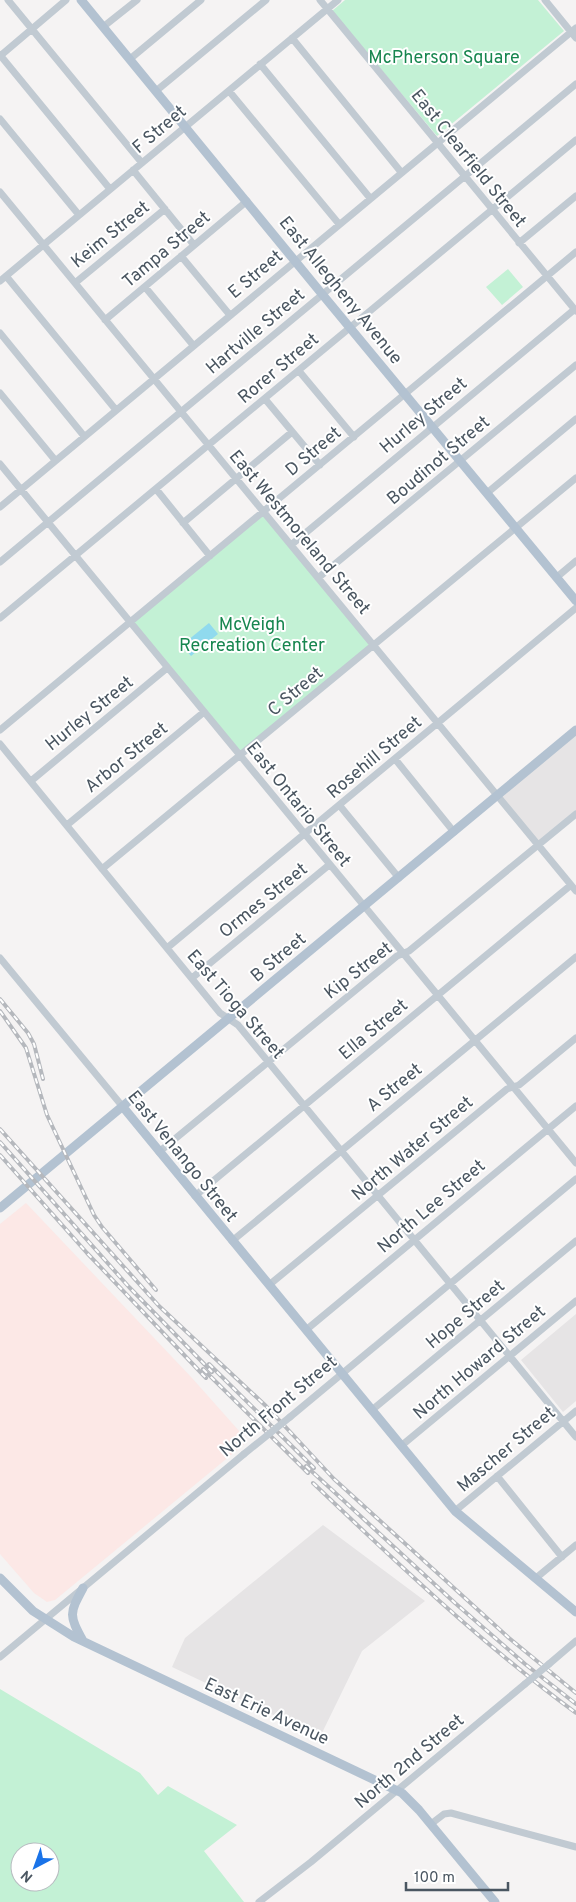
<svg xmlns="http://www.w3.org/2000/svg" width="576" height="1902" viewBox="0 0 576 1902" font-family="Overpass,sans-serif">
	<rect width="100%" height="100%" fill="#f5f3f3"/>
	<path fill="#e6e4e5" d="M 576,730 L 576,814 L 538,845 L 498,796 Z
		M 576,1314 L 576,1401 L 563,1412 L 521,1360 Z
		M 323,1525 L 425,1601 L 362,1651 L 320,1737 L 172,1667 L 185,1638 Z"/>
	<path fill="#fce8e6" d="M 26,1203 L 192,1378 L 248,1441 L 55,1600 L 47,1602 L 34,1593 L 0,1554 L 0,1224 Z"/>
	<path fill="#c3f1d5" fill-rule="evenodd" d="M 345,0 L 538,0 L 564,31 L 437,136 L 332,11 Z
		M 508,269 L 523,287 L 502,305 L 486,287 Z
		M 264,512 L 373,645 L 240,756 L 130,623 Z
		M 0,1689 L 140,1773 L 158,1795 L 168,1786 L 237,1825 L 204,1851 L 244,1902 L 0,1902 ZM 20,1852 L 50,1852 L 50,1882 L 20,1882 Z"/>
	<path fill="#90daee" d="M 209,623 L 218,634 L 191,656 L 182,645 Z"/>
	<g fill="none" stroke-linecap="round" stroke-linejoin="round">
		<path stroke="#c1cad2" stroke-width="7" d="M 8,0 L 142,163
			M 320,0 L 576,311
			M 545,0 L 576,38
			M 103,27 L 137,0
			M 292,38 L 401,172
			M 0,55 L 110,189
			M 0,56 L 66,0
			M 130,59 L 201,0
			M 260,64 L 370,198
			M 156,91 L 266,0
			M 229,91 L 339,224
			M 0,119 L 79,215
			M 133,170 L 194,245
			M 0,192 L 576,891
			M 519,243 L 576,196
			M 181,256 L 229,314
			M 6,276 L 116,410
			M 0,281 L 338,0
			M 75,283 L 165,209
			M 145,287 L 193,345
			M 105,320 L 247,201
			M 0,333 L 84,436
			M 299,371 L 354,437
			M 0,393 L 55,460
			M 265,399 L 320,465
			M 0,464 L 576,1163
			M 156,489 L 210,556
			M 487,493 L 576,419
			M 0,507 L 576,28
			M 183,523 L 292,432
			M 291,545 L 575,309
			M 0,562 L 576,84
			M 557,577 L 576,561
			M 318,578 L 576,365
			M 0,618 L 576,140
			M 0,730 L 576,252
			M 0,744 L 220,1013 L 238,1025 L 576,1437
			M 395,759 L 454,832
			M 31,781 L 167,668
			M 340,806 L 399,878
			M 67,825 L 204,712
			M 102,869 L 576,478
			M 167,948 L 576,608
			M 0,958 L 123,1107
			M 192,978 L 329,865
			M 159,1152 L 397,956 L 409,951 L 576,814
			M 195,1196 L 571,885
			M 232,1241 L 576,957
			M 269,1285 L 507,1089 L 519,1085 L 576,1038
			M 306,1330 L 576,1106
			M 372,1410 L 576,1241
			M 290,1417 L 576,1179
			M 401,1446 L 576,1301
			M 497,1476 L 562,1557
			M 455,1511 L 576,1411
			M 536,1578 L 576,1545
			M 0,1657 L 244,1454
			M 549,1664 L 576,1641
			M 431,1824 L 444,1814 L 451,1813 L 576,1847
			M 259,1902 L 311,1862 L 525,1684"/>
		<path stroke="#b3c2d1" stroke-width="9" d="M 81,0 L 322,294 L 576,601
			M 123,1107 L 455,1511 L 576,1612
			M 0,1208 L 576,730
			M 0,1578 L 33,1611 L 74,1637 L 402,1793 L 419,1810 L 495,1902
			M 83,1588 C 69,1614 69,1615 83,1641"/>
		<g stroke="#b5b8bd" stroke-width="4">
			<path id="rail" d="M 0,999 L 28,1033 L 34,1044 L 43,1079
				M 0,1011 L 26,1048 L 47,1115 L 94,1215 L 102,1227 L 156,1290
				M 0,1129 L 159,1306 L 266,1406 L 334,1479 L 509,1638 L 576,1693
				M 0,1142 L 129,1287 L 212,1372
				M 0,1155 L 87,1253 L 206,1378
				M 209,1364 L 314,1468
				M 203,1369 L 308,1473
				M 306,1466 L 455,1603 L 525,1664 L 576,1704
				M 313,1483 C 397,1563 482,1644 576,1713"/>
		</g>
		<use href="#rail" stroke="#fff" stroke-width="2" stroke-dasharray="5.5" stroke-linecap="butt"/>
		<path stroke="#c1cad2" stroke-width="7" d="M 244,1454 L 290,1417
			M 525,1684 L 549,1664"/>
	</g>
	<g text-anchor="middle" stroke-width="4" stroke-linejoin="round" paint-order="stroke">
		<g font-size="18" fill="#17864f" stroke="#fff">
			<text x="444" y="63">McPherson Square</text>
			<text x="252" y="630">McVeigh<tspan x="252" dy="21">Recreation Center</tspan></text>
		</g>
		<g font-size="18" fill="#4a5661" stroke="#fff">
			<text transform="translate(159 129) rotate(-40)" y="6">F Street</text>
			<text transform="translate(469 158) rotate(51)" y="6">East Clearfield Street</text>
			<text transform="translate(110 234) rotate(-39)" y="6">Keim Street</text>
			<text transform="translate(166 249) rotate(-40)" y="6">Tampa Street</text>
			<text transform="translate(255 274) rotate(-40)" y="6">E Street</text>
			<text transform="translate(341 290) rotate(51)" y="6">East Allegheny Avenue</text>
			<text transform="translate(255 331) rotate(-40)" y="6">Hartville Street</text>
			<text transform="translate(278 368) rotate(-40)" y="6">Rorer Street</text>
			<text transform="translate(423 415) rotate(-40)" y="6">Hurley Street</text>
			<text transform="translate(313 451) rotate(-40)" y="6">D Street</text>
			<text transform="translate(438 460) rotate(-40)" y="6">Boudinot Street</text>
			<text transform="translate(300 532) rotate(50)" y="6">East Westmoreland Street</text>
			<text transform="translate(295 691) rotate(-40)" y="6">C Street</text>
			<text transform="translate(89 713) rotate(-39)" y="6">Hurley Street</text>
			<text transform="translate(126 757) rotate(-39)" y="6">Arbor Street</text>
			<text transform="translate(374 757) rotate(-40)" y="6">Rosehill Street</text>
			<text transform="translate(299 804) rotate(51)" y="6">East Ontario Street</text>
			<text transform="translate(263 900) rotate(-39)" y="6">Ormes Street</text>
			<text transform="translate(278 957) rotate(-40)" y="6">B Street</text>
			<text transform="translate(358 970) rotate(-38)" y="6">Kip Street</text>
			<text transform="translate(236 1004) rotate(49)" y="6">East Tioga Street</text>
			<text transform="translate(373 1029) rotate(-40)" y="6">Ella Street</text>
			<text transform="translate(394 1087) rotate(-39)" y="6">A Street</text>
			<text transform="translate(412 1148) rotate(-40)" y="6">North Water Street</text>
			<text transform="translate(183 1156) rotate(51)" y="6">East Venango Street</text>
			<text transform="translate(431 1206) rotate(-40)" y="6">North Lee Street</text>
			<text transform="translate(465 1314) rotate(-40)" y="6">Hope Street</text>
			<text transform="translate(479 1362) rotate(-40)" y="6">North Howard Street</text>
			<text transform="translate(278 1406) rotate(-40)" y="6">North Front Street</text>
			<text transform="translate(506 1449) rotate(-40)" y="6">Mascher Street</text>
			<text transform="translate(267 1711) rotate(25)" y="6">East Erie Avenue</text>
			<text transform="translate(409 1761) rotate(-40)" y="6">North 2nd Street</text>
		</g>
	</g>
	<g transform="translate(35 1867) rotate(221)"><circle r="24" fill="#ffffff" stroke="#b7bbc0"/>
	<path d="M0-4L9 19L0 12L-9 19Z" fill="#1a73e8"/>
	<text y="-8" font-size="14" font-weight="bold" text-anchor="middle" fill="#4a5661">N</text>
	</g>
	<path d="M406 1882v8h102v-8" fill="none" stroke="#4a5661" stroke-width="2.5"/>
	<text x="414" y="1882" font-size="15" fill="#4a5661" stroke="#ffffff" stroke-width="4" paint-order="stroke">100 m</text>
</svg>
